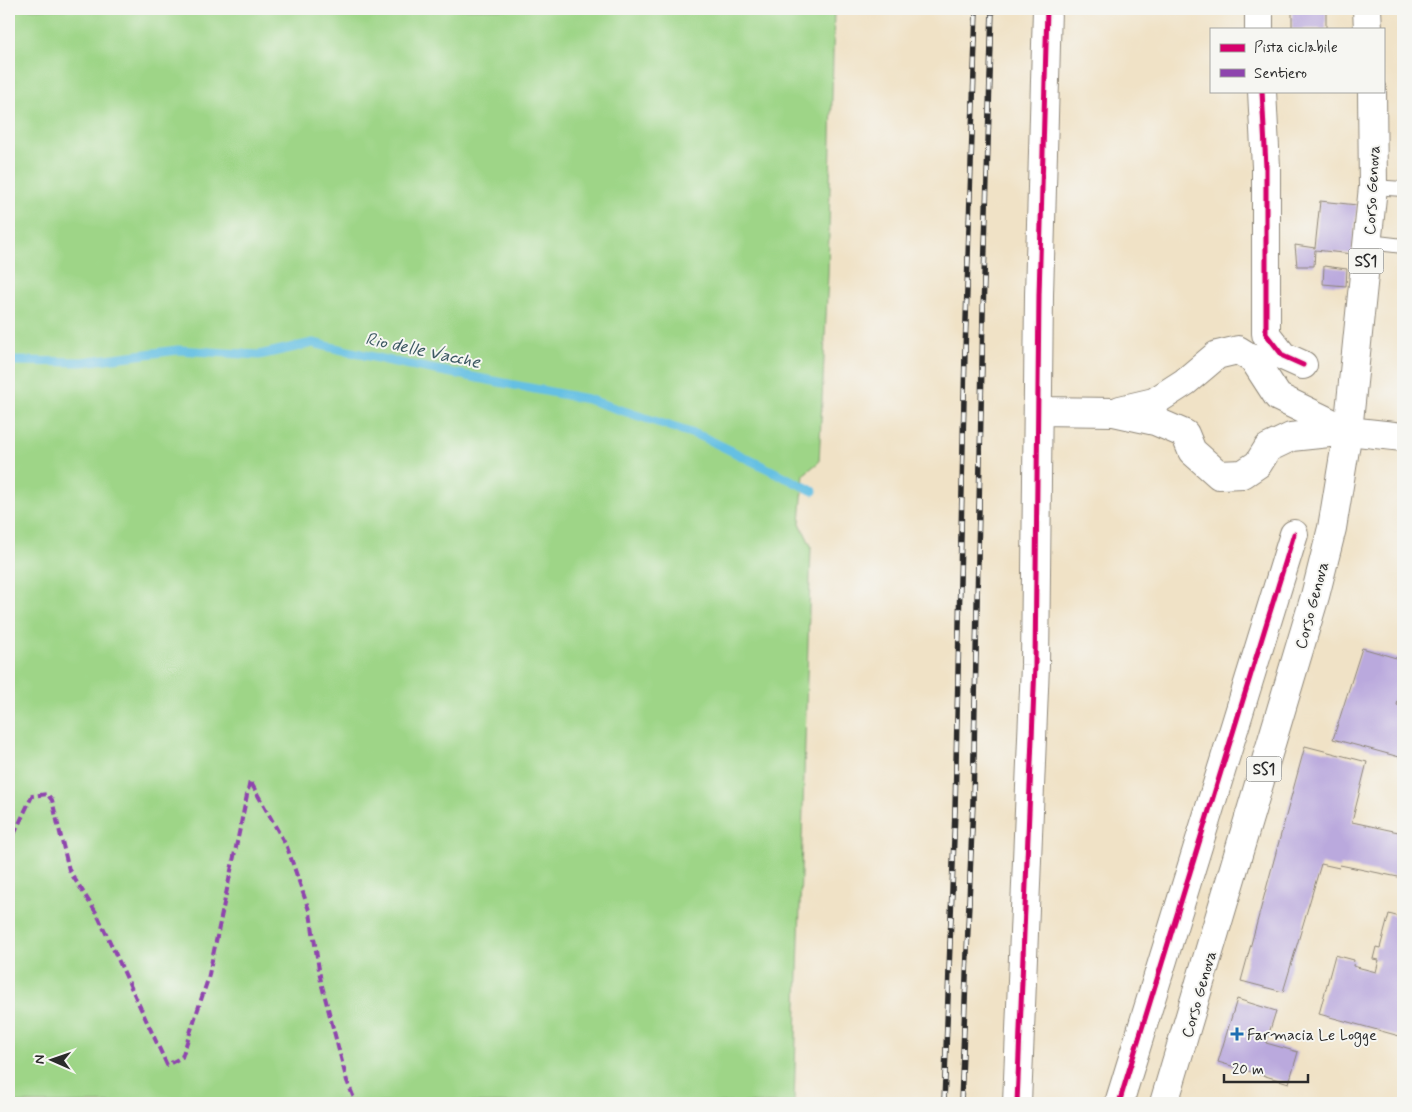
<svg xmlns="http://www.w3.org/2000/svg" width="1412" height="1112" viewBox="0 0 1412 1112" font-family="Mynerve,sans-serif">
	<rect width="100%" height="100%" fill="#f6f6f2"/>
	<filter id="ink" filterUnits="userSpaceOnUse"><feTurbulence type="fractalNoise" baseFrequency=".02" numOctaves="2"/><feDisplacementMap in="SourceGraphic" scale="10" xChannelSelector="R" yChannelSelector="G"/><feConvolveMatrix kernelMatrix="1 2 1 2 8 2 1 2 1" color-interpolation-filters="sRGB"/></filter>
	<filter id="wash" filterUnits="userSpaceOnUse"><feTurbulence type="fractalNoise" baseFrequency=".0096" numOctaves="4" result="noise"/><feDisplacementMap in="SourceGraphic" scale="20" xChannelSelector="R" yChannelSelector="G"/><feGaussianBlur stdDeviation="1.12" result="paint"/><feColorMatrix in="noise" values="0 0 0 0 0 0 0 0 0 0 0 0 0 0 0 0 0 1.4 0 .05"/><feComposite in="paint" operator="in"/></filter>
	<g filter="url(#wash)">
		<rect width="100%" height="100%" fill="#f0e2c6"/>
		<path fill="#9ed587" stroke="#648059" d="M 9,9 L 834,9 L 828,275 L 819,462 L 804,474 L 800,523 L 811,546 L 794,1103 L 9,1103 Z"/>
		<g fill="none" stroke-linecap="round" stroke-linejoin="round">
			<path stroke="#65c0e3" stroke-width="9" d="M 9,361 L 82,362 L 178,350 L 259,355 L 313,343 L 395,362 L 587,399 L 703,437 L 813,491"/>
		</g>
		<g id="blocks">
			<path fill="#baa9dd" d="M 1292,9 L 1326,9 L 1326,29 L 1292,29 Z
				M 1320,201 L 1357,205 L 1352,254 L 1315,250 L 1314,266 L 1297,266 L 1295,245 L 1315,248 Z
				M 1324,266 L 1347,269 L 1346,286 L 1323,284 Z
				M 1362,648 L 1403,660 L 1403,682 L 1397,705 L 1403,707 L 1403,758 L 1333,739 Z
				M 1305,746 L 1367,762 L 1352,822 L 1403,833 L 1403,878 L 1340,865 L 1339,868 L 1321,864 L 1283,992 L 1241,981 Z
				M 1389,914 L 1403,918 L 1403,1037 L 1319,1014 L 1335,955 L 1354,960 L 1353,966 L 1376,972 L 1379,960 L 1373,959 L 1376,947 L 1380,948 Z
				M 1237,999 L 1276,1011 L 1266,1043 L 1298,1052 L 1289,1083 L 1218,1062 Z
				M 1206,1099 L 1217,1103 L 1204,1103 Z"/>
		</g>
	</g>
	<g filter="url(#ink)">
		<use href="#blocks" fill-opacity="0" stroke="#8e8678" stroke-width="1"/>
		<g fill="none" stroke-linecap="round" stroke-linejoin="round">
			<g stroke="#8e8678" stroke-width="16">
				<path id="service" d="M 1373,187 L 1403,189
					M 1369,242 L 1403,246"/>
			</g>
			<g stroke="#8e8678" stroke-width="30">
				<path id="minor" d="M 1259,9 L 1259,29
					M 1262,91 L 1266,167 L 1266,334 L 1283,356 L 1303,365
					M 1120,410 L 1154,402 L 1185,382 L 1217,355 L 1238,350 L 1254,360 L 1278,397 L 1348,431
					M 1038,411 L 1114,412 L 1155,421 L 1185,434 L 1192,451 L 1219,475 L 1243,474 L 1258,464 L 1268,448 L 1291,437 L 1348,431 L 1403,437
					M 1017,1103 L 1035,665 L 1039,295 L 1047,9
					M 1119,1103 L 1294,534"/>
			</g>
			<g stroke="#8e8678" stroke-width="30">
				<path id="primary" d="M 1367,9 L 1368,29
					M 1164,1103 L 1315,596 L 1332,528 L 1348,431 L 1373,187 L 1372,91"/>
			</g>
			<use href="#service" stroke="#fff" stroke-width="14"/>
			<use href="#minor" stroke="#fff" stroke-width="28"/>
			<use href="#primary" stroke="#fff" stroke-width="28"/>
			<g stroke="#2b2b2b" stroke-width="5.5">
				<path id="rail" d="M 944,1103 L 955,811 L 965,352 L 976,9
					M 961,1103 L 973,802 L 983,313 L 992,9"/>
			</g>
			<use href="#rail" stroke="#f6f6f2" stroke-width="4" stroke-dasharray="11" stroke-linecap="butt"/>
			<path stroke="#8e44ad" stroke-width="4" stroke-dasharray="8 4" stroke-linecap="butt" d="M 9,845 L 32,796 L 47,794 L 52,800 L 69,870 L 97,914 L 167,1065 L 182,1057 L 208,979 L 250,781 L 287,847 L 310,913 L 321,982 L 347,1081 L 356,1103"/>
			<g stroke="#f6f6f2" stroke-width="8">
				<path id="cycleway" d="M 1262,91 L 1266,167 L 1266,334 L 1283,356 L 1303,365
					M 1017,1103 L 1035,665 L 1039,295 L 1047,9
					M 1119,1103 L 1294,534"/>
			</g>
			<use href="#cycleway" stroke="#d6006c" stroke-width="5"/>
		</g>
	</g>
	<path fill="#1f6fb2" stroke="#f6f6f2" stroke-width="2" d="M1234.5 1026.5h5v5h5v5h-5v5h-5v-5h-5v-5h5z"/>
	<g text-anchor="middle" stroke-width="4" stroke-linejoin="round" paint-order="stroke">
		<g fill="#f6f6f2" stroke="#686867" stroke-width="1">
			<rect x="1348.5" y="248.5" width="35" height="25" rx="4"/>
			<rect x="1246.5" y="756.5" width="35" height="25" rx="4"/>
		</g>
		<g font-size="15" font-weight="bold" fill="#2b2b2b">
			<text x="1366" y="266">SS1</text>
			<text x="1264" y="774">SS1</text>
		</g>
		<g font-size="16" fill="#2b2b2b" stroke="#f6f6f2">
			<text transform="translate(1371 190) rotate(-87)" y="6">Corso Genova</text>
			<text transform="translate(1311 605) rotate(-75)" y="6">Corso Genova</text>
			<text transform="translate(1198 994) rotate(-74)" y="6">Corso Genova</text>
		</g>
		<g font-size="16" fill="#2b2b2b" stroke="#f6f6f2" text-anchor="start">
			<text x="1247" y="1040">Farmacia Le Logge</text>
		</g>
		<g font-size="18" font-style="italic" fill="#3c5862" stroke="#f6f6f2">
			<text transform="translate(423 350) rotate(12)" y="6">Rio delle Vacche</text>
		</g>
	</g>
	<rect width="1412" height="1112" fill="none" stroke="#f6f6f2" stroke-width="30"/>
	<rect x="1210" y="28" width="175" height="65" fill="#f6f6f2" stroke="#a5a5a2"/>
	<rect x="1220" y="44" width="25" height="8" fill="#d6006c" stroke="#a5a5a2"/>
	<text x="1254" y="52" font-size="15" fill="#2b2b2b">Pista ciclabile</text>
	<rect x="1220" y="69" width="25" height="8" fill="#8e44ad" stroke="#a5a5a2"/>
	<text x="1254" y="78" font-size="15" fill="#2b2b2b">Sentiero</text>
	<g transform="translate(52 1060) rotate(272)" stroke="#f6f6f2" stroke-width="4" paint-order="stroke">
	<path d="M0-4L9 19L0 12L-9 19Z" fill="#2b2b2b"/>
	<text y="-8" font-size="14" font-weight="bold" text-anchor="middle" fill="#2b2b2b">N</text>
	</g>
	<path d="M1224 1074v8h84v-8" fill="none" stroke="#2b2b2b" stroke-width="2.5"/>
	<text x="1232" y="1074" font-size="15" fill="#2b2b2b" stroke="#f6f6f2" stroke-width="4" paint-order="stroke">20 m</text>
</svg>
